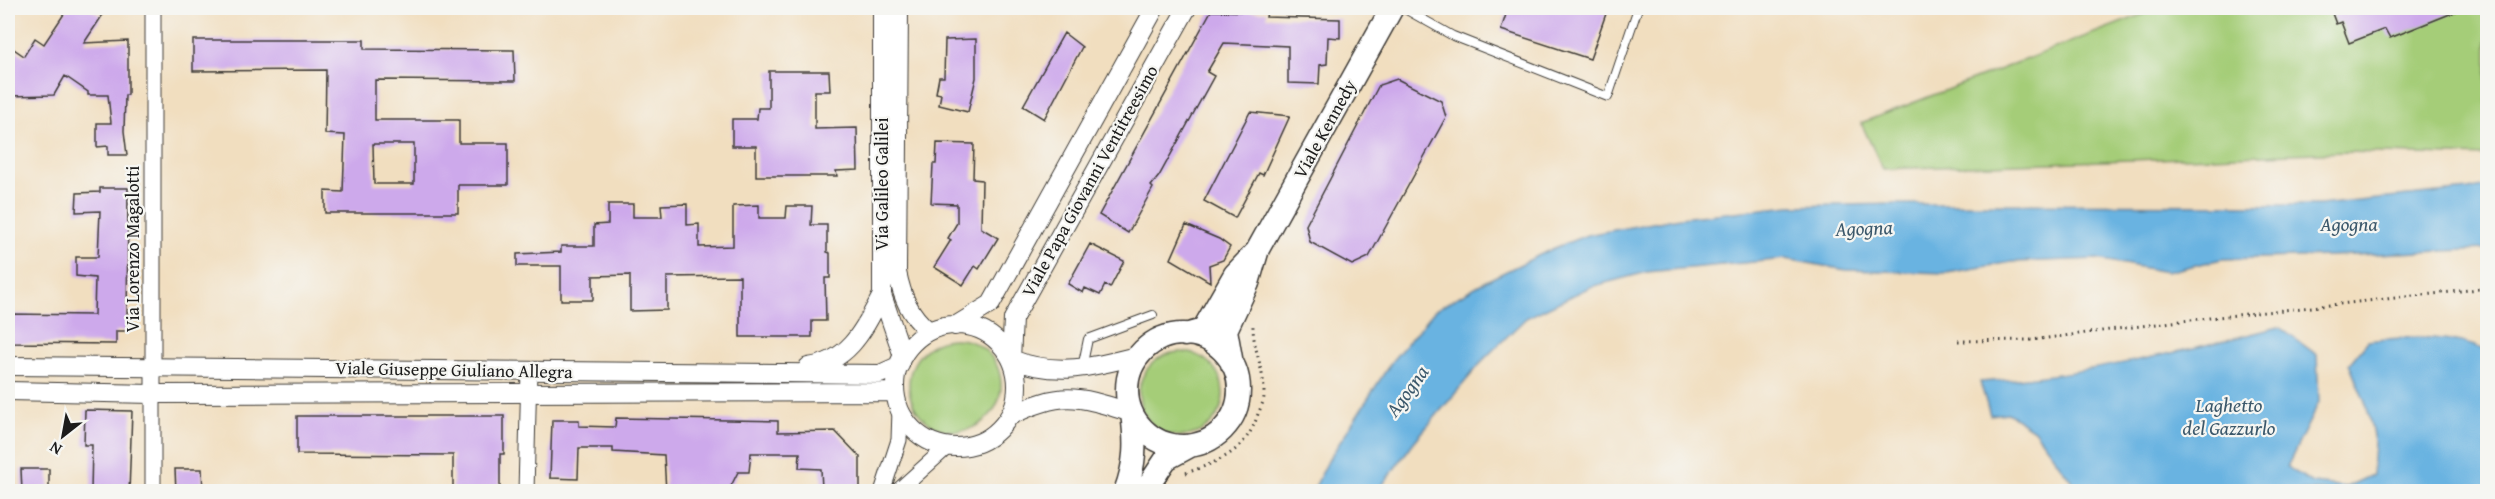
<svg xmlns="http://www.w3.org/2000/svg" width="2495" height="499" viewBox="0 0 2495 499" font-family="'Gentium Book Plus',serif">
	<rect width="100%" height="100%" fill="#f6f6f2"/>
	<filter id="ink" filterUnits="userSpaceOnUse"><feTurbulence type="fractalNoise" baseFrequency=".0167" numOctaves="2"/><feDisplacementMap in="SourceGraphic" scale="12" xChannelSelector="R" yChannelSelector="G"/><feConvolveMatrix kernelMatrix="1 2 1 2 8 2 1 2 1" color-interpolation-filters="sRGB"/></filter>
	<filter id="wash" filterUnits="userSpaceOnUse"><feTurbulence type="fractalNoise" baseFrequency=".008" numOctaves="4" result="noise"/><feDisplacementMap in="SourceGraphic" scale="24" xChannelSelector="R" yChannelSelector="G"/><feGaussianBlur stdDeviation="1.35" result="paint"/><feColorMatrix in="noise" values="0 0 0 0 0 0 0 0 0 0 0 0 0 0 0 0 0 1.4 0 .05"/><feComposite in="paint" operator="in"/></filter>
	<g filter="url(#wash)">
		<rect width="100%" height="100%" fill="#f1debf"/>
		<path fill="#a5cd78" stroke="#60744a" stroke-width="1.5" d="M 2159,8 L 2487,8 L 2487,156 L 2345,152 L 1883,169 L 1861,123 Z
			M909 385a46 46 0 1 1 92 0a46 46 0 1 1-92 0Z
			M1139 394a42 42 0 1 1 84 0a42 42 0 1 1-84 0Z"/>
		<path fill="#69b3e1" stroke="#42687e" stroke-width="1.5" d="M 2487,186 L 2487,249 L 2331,256 L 2222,259 L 2166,272 L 2098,259 L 2012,262 L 1947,273 L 1846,270 L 1786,259 L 1647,272 L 1590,287 L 1526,318 L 1486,357 L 1414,442 L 1378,491 L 1313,491 L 1329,459 L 1392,361 L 1435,310 L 1486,281 L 1552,249 L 1587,235 L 1680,218 L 1790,206 L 1896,204 L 2319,205 L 2468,190 Z
			M 2279,327 L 2317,355 L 2319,402 L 2287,467 L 2313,483 L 2346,487 L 2372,475 L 2374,441 L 2367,407 L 2349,364 L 2368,341 C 2407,336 2452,334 2487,351 L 2487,491 L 2079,491 L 2034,430 L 2008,413 L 1990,415 L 1980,382 C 2081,376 2181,352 2279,327 Z"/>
		<g id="blocks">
			<path fill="#cda9eb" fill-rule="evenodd" d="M 68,8 L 88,8 L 102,16 L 84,43 L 128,41 L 128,95 L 125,95 L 124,131 L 127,155 L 108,155 L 108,146 L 97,147 L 97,123 L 111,123 L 108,95 L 88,95 L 88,92 L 65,76 L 54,95 L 8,96 L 8,45 L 24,56 L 35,38 L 44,44 Z
				M 1508,8 L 1608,8 L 1590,59 L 1501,30 Z
				M 2330,8 L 2465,8 L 2390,38 L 2385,29 L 2349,43 L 2341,22 L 2336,24 Z
				M 1211,11 L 1267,12 L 1266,17 L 1340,19 L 1340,38 L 1328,37 L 1327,64 L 1320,65 L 1319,84 L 1288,83 L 1288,46 L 1224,43 L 1207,72 L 1214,76 L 1159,176 L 1151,186 L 1153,188 L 1128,233 L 1099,215 Z
				M 1064,33 L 1082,47 L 1044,119 L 1023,106 Z
				M 976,39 L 976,78 L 968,112 L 939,105 L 941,94 L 936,93 L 939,77 L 944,77 L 945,40 Z
				M 193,40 L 364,40 L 364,49 L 514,50 L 515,81 L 375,80 L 375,120 L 459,120 L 459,143 L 508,143 L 508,185 L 458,185 L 458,213 L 325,213 L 325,191 L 343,192 L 345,135 L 325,134 L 326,70 L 193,71 ZM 373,144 L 414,144 L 414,184 L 374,184 Z
				M 769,71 L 829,71 L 830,91 L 815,91 L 815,129 L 857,128 L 858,170 L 836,171 L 837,176 L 756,176 L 756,146 L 732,146 L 732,119 L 757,119 L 758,108 L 769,108 Z
				M 1397,79 L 1441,101 L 1446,117 L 1369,257 L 1352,265 L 1310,242 L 1306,225 L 1379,85 Z
				M 1250,112 L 1290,116 L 1263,175 L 1259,173 L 1235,218 L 1204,201 Z
				M 937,143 L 974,144 L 973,179 L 982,180 L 981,228 L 998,238 L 979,269 L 975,266 L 963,285 L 934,267 L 951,240 L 948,238 L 957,223 L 957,204 L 931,203 L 933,164 L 936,164 Z
				M 100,188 L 128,188 L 127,331 L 116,331 L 116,344 L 8,343 L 8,314 L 94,315 L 95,278 L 76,276 L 76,257 L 98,257 L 100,211 L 76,212 L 77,193 L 100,192 Z
				M 608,204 L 633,204 L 633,217 L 662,217 L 661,205 L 687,204 L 687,225 L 699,224 L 699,247 L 733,246 L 733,206 L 759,205 L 759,218 L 786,218 L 787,206 L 812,206 L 811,225 L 827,225 L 827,252 L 830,253 L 830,278 L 825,278 L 826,321 L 812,321 L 812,337 L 740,337 L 740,276 L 667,277 L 667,310 L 630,311 L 630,275 L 593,276 L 593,300 L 561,300 L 561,266 L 517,266 L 517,254 L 561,252 L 561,246 L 594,246 L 594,225 L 608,224 Z
				M 1186,225 L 1219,239 L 1230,247 L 1223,260 L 1209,265 L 1210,282 L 1171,259 Z
				M 1090,244 L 1124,261 L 1110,288 L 1105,285 L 1100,295 L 1085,288 L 1083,293 L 1068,284 Z
				M 85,410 L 132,411 L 129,492 L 91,492 L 92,445 L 84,445 Z
				M 297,416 L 504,416 L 504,454 L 500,454 L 500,492 L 453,492 L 453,455 L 297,454 Z
				M 616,418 L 778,421 L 778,432 L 835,431 L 860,457 L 860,492 L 822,489 L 821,469 L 799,468 L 800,453 L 751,453 L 749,472 L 738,472 L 728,492 L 666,492 L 664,455 L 613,452 L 613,448 L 579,448 L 578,479 L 550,478 L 552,420 L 579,420 L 579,426 L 615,427 Z
				M 21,469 L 49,469 L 49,492 L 22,492 Z
				M 175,469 L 202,469 L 203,492 L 176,492 Z"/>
		</g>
	</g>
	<g filter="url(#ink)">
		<use href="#blocks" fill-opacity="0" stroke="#3c3934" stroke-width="1.5"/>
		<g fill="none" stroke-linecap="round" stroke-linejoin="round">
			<g stroke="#3c3934" stroke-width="10">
				<path id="service" d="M 1403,8 L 1453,36 L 1608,97 L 1638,8
					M 1082,368 L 1088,339 L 1153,315"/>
			</g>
			<g stroke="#3c3934" stroke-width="17">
				<path id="minor" d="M 153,492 L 153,8
					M 526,492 L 529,370
					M 882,492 L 899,440 L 900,410
					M 897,492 L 948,446"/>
			</g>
			<g stroke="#3c3934" stroke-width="20">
				<path id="tertiary" d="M 882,8 L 882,295 L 903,356
					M 899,8 L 897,272 C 902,296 909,315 929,331
					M895 386a61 61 0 1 1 122 0a61 61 0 1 1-122 0Z
					M 955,326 L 991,304 L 1155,8
					M 1140,355 C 1094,367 1057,377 1011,359 L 1013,319 L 1187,8
					M 8,366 L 880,374 L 900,365
					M 808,367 C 850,362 865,327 882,295
					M 8,391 L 153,394 L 895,392
					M 1010,416 C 1063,390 1077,396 1132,413"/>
			</g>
			<g stroke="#3c3934" stroke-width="25">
				<path id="primary" d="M1127 390a56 56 0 1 1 112 0a56 56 0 1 1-112 0Z
					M 1185,335 L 1203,330 L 1235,274 L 1255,253
					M 1232,364 L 1226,330 L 1248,283 L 1258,249 L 1392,8
					M 1125,492 C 1136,463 1136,443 1132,413
					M 1144,492 L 1166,459 L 1190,446"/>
			</g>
			<path stroke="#3c3934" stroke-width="3" stroke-dasharray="1.5 4.5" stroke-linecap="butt" d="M 1958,341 L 2032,340 L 2172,322 L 2488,288
				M 1186,473 C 1220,461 1246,452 1258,414 C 1261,407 1265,399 1264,392 C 1264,368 1252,347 1253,323"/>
			<use href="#service" stroke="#fff" stroke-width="8"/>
			<use href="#minor" stroke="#fff" stroke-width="15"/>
			<use href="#tertiary" stroke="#fff" stroke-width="18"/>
			<use href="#primary" stroke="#fff" stroke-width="22"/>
		</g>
	</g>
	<g text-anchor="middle" stroke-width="4.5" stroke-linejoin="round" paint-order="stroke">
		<g font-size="18" fill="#1c1c1c" stroke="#f6f6f2">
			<text transform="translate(1325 129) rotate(-61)" y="6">Viale Kennedy</text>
			<text transform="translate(1090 181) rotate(-61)" y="6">Viale Papa Giovanni Ventitreesimo</text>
			<text transform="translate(882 184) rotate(-90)" y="6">Via Galileo Galilei</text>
			<text transform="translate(133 249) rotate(-90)" y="6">Via Lorenzo Magalotti</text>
			<text transform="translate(454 370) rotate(1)" y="6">Viale Giuseppe Giuliano Allegra</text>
		</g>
		<g font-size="20" font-style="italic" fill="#3b586b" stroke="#f6f6f2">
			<text x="2349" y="231">Agogna</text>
			<text transform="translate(1864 228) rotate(-2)" y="7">Agogna</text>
			<text transform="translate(1407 391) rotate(-54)" y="7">Agogna</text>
			<text x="2229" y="412">Laghetto<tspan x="2229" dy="23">del Gazzurlo</tspan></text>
		</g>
	</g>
	<rect width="2495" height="499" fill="none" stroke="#f6f6f2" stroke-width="30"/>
	<g transform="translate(63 436) rotate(211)" stroke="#f6f6f2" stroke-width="4.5" paint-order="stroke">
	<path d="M0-4.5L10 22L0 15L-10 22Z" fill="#1c1c1c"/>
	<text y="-9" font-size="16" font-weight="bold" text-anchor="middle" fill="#1c1c1c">N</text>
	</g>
</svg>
